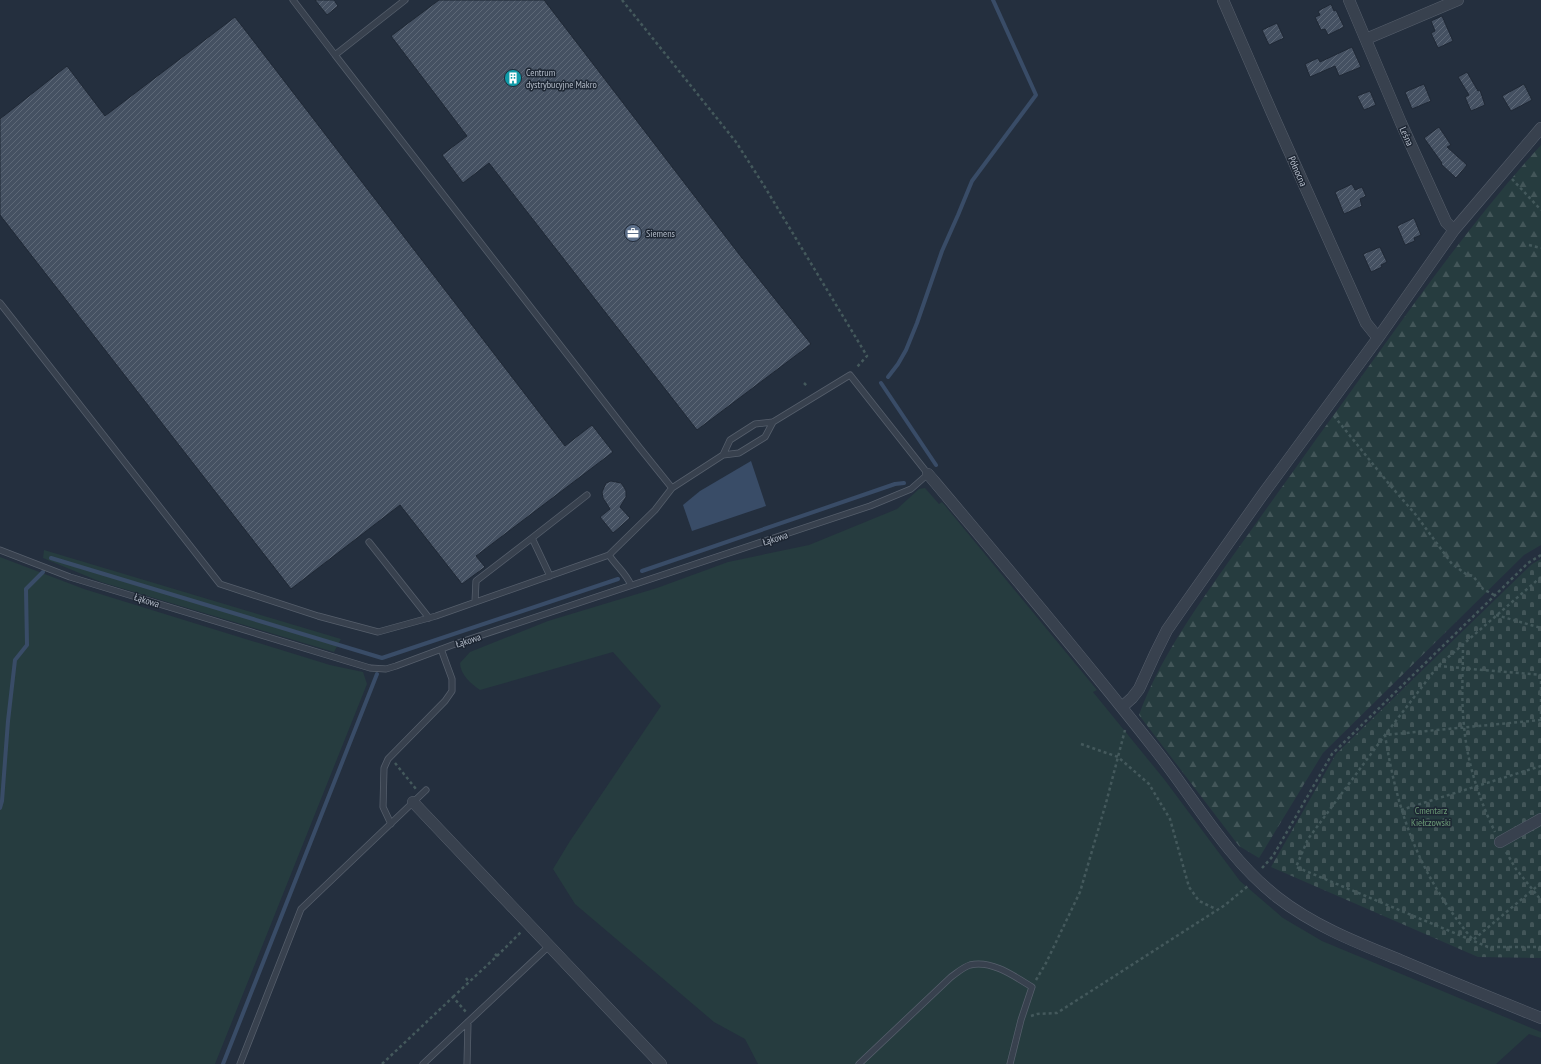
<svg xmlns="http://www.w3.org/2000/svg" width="1541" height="1064" viewBox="0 0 1541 1064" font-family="'PT Sans Narrow',sans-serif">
	<defs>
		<pattern id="forest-firs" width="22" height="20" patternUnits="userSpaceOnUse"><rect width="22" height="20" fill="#263c3f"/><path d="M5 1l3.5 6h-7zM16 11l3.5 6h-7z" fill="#435659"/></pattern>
		<pattern id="cemetery-stones" width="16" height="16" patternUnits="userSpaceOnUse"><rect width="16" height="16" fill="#263c3f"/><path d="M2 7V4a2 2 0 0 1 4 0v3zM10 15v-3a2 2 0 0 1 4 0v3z" fill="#435659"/></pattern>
		<pattern id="building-hatch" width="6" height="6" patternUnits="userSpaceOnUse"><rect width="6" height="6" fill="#455162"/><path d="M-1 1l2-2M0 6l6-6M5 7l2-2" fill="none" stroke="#5d6877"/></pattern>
	</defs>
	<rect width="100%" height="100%" fill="#242f3e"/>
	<path fill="#263c3f" d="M 925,488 L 939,504 L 942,502 L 1097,690 L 1093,692 L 1164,779 L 1240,881 L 1283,918 L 1322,941 L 1541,1032 L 1541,1038 L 1529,1034 L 1496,1064 L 758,1064 L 745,1039 L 714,1022 L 575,904 L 553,869 L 570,841 L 661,706 L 613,652 L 480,690 C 471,684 460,674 460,663 L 470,652 L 548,621 L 657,588 L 728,562 L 809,545 L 897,509 L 919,489 Z
		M 44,550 L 341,639 L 334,652 L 101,582 L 43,558 Z
		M 0,557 L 84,589 L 330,665 L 363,672 L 367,684 L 215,1064 L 0,1064 Z"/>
	<path fill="url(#forest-firs)" d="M 1541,145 L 1541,545 L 1524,555 L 1323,753 L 1259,858 L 1239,846 L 1139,715 C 1159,660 1194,611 1227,564 C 1257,522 1287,480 1317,438 C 1390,339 1458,236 1541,145 Z"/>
	<path fill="url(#cemetery-stones)" d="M 1541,559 L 1541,958 L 1478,957 L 1271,867 L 1336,754 L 1532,564 Z"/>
	<path fill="#394c67" d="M 751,461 L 766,506 L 692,531 L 683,505 L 700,491 Z"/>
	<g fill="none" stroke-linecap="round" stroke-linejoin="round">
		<path stroke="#394c67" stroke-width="4" d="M 888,377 L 898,364 L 906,350 L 917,323 L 942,251 L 958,215 L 972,181 L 1036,95 L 993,0
			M 881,383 L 936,465
			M 51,558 L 382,658 L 618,579
			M 642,571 L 895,484 L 904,483
			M 0,808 L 2,801 L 8,721 L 15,660 L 27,645 L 26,589 L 43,572
			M 223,1064 L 377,674"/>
	</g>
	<path fill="url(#building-hatch)" stroke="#1f2835" d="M 315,0 L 334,0 L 338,6 L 327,15 Z
		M 439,0 L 544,0 L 742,258 L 811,344 L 697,430 L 489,163 L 463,183 L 442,155 L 467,136 L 391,36 Z
		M 1331,4 L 1334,11 L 1336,10 L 1344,27 L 1328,35 L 1325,29 L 1321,30 L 1315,17 L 1320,15 L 1318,11 Z
		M 1442,16 L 1453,41 L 1438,48 L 1431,33 L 1435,31 L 1431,21 Z
		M 235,17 L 565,446 L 592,425 L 613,452 L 476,556 L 485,567 L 462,584 L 400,505 L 291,589 L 0,215 L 0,119 L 67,66 L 105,116 Z
		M 1277,23 L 1284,38 L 1269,45 L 1262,30 Z
		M 1352,47 L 1361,67 L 1339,76 L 1335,66 L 1310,77 L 1305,64 L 1318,58 L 1320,62 Z
		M 1467,72 L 1478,91 L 1480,90 L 1485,105 L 1471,111 L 1465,97 L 1469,95 L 1458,77 Z
		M 1424,84 L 1431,101 L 1412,109 L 1405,92 Z
		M 1524,84 L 1532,100 L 1511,111 L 1502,96 Z
		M 1370,91 L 1376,105 L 1364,110 L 1357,96 Z
		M 1439,127 L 1451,145 L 1447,147 L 1467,165 L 1456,178 L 1441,164 L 1442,163 L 1424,138 Z
		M 1352,184 L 1355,190 L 1362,187 L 1366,196 L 1360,199 L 1362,206 L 1344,214 L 1335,192 Z
		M 1414,218 L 1421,235 L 1414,238 L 1415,241 L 1405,245 L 1397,226 Z
		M 1380,247 L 1387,262 L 1381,265 L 1382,267 L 1371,272 L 1363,254 Z
		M 611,481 L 621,483 L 624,487 L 626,491 L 626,497 L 620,507 L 630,518 L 613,533 L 600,517 L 610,509 L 603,498 L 602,492 L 606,483 Z"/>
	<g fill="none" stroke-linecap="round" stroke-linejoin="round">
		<g stroke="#565f6c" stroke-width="7">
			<path id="lane" d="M 293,0 L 335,55
				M 405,0 L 335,55 L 639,447 L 672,488 L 723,455 L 739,453 L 765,437 L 773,422
				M 0,303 L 220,584 L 318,616 L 378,632 L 436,616 L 609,555
				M 532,538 L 587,495
				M 369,542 L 429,618
				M 0,550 L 70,577 L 370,668 L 386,669 L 396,666 L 455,644 L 870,506 L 911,489 L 928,474 L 850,375 L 773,422 L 755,424 L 730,440 L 723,455
				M 631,585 C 625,572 617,567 609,555 L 655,510 L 672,488
				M 475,602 L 476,581 L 532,538 L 550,576
				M 391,824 L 383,807 L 384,768 L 388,759 L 445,701 L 452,691 L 452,679 L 441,649
				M 240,1064 L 301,909 L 426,790
				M 423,1064 L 549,946
				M 467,1064 L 468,1022
				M 859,1064 L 951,977 C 957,973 963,967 970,965 C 992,960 1014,976 1032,987 L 1021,1020 L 1010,1064"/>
		</g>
		<g stroke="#565f6c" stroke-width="12">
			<path id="street" d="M 1223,0 L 1272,113 L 1366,323 L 1378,338
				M 1349,0 L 1401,123 L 1446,222 L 1454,230
				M 1366,39 L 1458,0
				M 928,474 C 1004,564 1081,655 1154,748 C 1194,798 1226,857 1277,897 C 1314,926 1358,943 1400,960 C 1447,980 1494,999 1541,1018
				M 1122,707 L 1132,698 L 1139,689 L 1155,654 L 1167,630 L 1183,607 L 1263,494 L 1378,338 L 1454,230 L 1541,128
				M 413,802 L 661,1064
				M 1500,842 L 1541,819"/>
		</g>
		<path stroke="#44595c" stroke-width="2.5" stroke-dasharray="3 3" stroke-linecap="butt" d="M 622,0 L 736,142 L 763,184 L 867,356 L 856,368
			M 1512,179 L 1541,210
			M 1529,245 L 1541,248
			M 804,383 L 807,386
			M 1334,416 L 1389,484 L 1416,515 L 1452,564 L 1466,574 L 1473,576 L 1483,589 L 1494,595
			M 1541,577 L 1438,666 L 1385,735 L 1308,839 L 1296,867 L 1488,947 L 1541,947
			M 1496,615 L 1541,628
			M 1463,644 C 1463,671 1461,699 1464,726 C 1467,762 1479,799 1495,832
			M 1438,666 L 1541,675
			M 1541,675 L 1541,720
			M 1541,720 L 1385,735 C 1398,816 1420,876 1473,940 L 1541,883
			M 1081,744 L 1118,757 L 1149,784 L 1170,819 L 1189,887 L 1199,901 L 1216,909
			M 395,763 L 416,789
			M 1401,810 L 1541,766
			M 1506,852 L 1516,869 L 1541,900
			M 1262,868 L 1273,856 L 1332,754 L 1528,563 L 1541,555
			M 497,956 L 521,932
			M 466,978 L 469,982
			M 1036,980 L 1046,963 L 1080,892 L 1106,803 L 1125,730
			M 453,997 L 497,956 L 493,952
			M 1031,1016 L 1037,1014 L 1057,1013 L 1225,905 L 1248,886
			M 382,1064 L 453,997 L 466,1012"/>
		<use href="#lane" stroke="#38414e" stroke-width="5.5"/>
		<use href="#street" stroke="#38414e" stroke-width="11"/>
	</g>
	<defs>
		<g id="building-disc" transform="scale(0.9)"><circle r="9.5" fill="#0f9aa8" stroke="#1d2633"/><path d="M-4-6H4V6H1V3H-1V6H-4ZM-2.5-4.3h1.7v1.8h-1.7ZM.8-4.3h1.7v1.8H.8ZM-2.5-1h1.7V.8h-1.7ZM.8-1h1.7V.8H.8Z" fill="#fff"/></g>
		<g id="office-disc" transform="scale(0.9)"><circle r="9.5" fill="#5c6f8a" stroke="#1d2633"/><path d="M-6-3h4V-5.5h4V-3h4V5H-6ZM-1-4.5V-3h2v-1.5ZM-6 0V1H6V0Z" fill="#fff"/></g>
	</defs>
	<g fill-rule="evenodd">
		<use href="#building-disc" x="513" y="78"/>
		<use href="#office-disc" x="633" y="233"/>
	</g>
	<g text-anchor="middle" stroke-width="3" stroke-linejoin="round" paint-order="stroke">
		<g font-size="10" fill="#b4bcc9" stroke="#1d2633" text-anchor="start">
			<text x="526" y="76">Centrum<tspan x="526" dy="12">dystrybucyjne Makro</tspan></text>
			<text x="646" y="237">Siemens</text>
		</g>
		<g font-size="10" fill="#b4bcc9" stroke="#1d2633">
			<text transform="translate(1407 136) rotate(66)" y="4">Leśna</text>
			<text transform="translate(1298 171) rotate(66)" y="4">Północna</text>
			<text transform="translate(775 538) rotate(-18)" y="4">Łąkowa</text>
			<text transform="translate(147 600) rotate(18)" y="4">Łąkowa</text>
			<text transform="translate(468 640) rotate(-18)" y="4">Łąkowa</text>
		</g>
		<g font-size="10" fill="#6b9a76" stroke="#1d2633">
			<text x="1431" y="814">Cmentarz<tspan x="1431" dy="12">Kiełczowski</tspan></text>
		</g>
	</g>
</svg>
